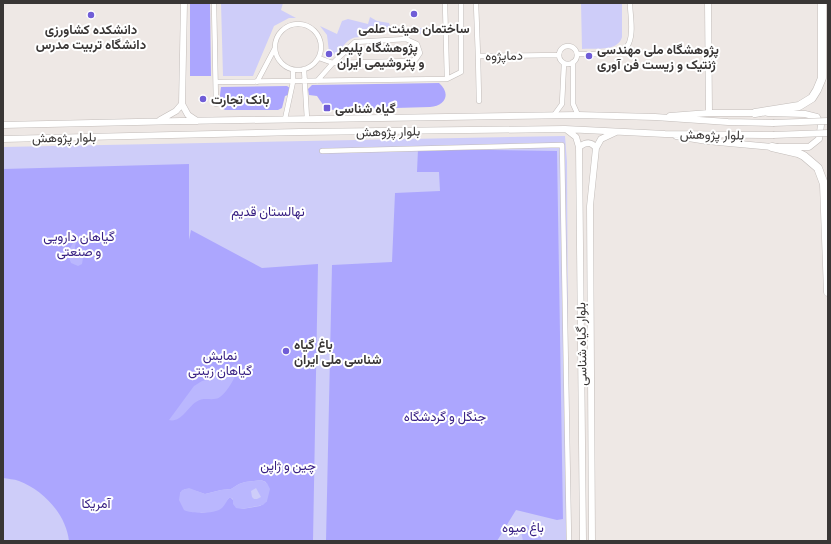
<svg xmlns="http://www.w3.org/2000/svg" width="831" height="544" viewBox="0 0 831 544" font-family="Cabin,Vazirmatn,sans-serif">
	<rect width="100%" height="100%" fill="#eee8e5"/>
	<path fill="#cecdf9" d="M 221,3 L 283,3 L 281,10 L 296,18 L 289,18 L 274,26 L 253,76 L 223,76 Z
		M 581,3 L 622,3 L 622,37 C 618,52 595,48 582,49 Z
		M 370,17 L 377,21 L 389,23 L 391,28 L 435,28 L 440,30 L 440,35 L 368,30 L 361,37 C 345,36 344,50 333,55 L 329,52 L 327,35 L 320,26 L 337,34 L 342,21 L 348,19 L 368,24 Z
		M 565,136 L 567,162 L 569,541 L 3,541 L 3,147 Z"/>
	<path fill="#aca6fe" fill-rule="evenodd" d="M 190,3 L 210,3 L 211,76 L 190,76 Z
		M 439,83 C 451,93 446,106 430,107 L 326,110 C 325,106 320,101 317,96 L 309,95 L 308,89 L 312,85 Z
		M 287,86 L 290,88 L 288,95 L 285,96 L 282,108 L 278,110 L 225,110 C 218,105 220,95 221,87 Z
		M 418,149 L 557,151 L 563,519 L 557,520 L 516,510 L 497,541 L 326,541 L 332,265 L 392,262 L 395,193 L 440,191 L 439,172 L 417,172 Z
		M 189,164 L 189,240 L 191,230 L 262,268 L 318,264 L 313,541 L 69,541 C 66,514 43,490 19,481 C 14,479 8,479 3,478 L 3,169 ZM 261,480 L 266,482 L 267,501 L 260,506 L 242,509 L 230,497 C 218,510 218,510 201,513 L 180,493 L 185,489 L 193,490 L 205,494 L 221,490 L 231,489 L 239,484 L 245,482 Z"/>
	<path fill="#bab7fe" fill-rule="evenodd" d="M 73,243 L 76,243 L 75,246 L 75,251 L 81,252 L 83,258 L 82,264 L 78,266 L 71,263 C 68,256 68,250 73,243 Z
		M 236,364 L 238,367 C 236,377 228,391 220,397 C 213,402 204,396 196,402 C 187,408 181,423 169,420 L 194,386 L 202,381 L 214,378 L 226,369 L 228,368 L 231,369 L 233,365 Z
		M 261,480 L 267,483 L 270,489 L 267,501 L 263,505 L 242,509 L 236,508 L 233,504 L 233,499 L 230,497 C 227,500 225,505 222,508 C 215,514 192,514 184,510 L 179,500 L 180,493 L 182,490 L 189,488 L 205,494 L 221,490 L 231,489 L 239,484 L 245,482 ZM 256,488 L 261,497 L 257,499 L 254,499 L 252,497 L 251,491 Z
		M 528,525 L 540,536 L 542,541 L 523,541 L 521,531 L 523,526 Z"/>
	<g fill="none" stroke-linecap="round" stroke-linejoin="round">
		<g stroke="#c2bcb9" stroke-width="5.5">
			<path id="street" d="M 214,3 L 216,104
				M 476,3 L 478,56 L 559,55
				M275 47a23 23 0 1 1 46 0a23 23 0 1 1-46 0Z
				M 406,39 L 417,44 L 420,53 L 416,59 L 411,61 L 333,63 L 355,42 Z
				M559 55a9 9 0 1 1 18 0a9 9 0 1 1-18 0Z
				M 577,54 C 590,54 624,57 629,43 C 634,31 630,15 630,3
				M 478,56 L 479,101
				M 573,62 L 573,104 L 578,115
				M 304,69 L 307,119
				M 447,79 L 461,72 L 461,3
				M 317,81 L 333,63 L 319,58
				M 216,82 L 447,79 L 445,3
				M 257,82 L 275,48
				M 554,115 L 562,104 L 564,63
				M 285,119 L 293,82 L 293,70
				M 322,151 L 562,145 L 569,541"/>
		</g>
		<g stroke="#c2bcb9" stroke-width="7">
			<path id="secondary" d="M 184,3 L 182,104 L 188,115 L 197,121
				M 708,3 L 709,113
				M 670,116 L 709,113 L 759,113
				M 160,120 L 176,111 L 182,104
				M 3,125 L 181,121 L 578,115 L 655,117 L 728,122 L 773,123
				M 567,130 L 576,137 L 579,147 L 583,541
				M 676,136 L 707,141 L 772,147 L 809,147 L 819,139 L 821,125 L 817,117 L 805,114 L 768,113
				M 3,139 L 300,132 L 565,129 L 665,134 L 773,135
				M 579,147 C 586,142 591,141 596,148
				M 592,541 L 590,206 L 596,148 L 601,139 L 616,132"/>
		</g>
		<g stroke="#c2bcb9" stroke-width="9">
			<path id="highway" d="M 755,113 L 799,106 L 812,98 L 817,90 L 822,78 L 822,3
				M 772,147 L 798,153 L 804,156 L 818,168 L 824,184 L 828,292"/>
		</g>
		<use href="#street" stroke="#fff" stroke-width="4.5"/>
		<use href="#secondary" stroke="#fff" stroke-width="6"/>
		<use href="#highway" stroke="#fff" stroke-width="8"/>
		<g stroke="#c2bcb9" stroke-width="7" stroke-linecap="butt">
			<path id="secondary-bridge" d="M 773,123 L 828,121
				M 773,135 L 828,133"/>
		</g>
		<use href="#secondary-bridge" stroke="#fff" stroke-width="6"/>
	</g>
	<g fill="#705dd7" stroke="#fff" stroke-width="1.5">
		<circle cx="414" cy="14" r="4"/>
		<circle cx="91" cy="15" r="4"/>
		<circle cx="329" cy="54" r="4"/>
		<circle cx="589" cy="56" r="4"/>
		<circle cx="203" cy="99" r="4"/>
		<rect x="323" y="104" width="8" height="8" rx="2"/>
		<circle cx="286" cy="351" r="4"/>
	</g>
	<g text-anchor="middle" stroke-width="4" stroke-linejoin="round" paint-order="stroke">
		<g font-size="13" font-weight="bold" fill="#393635" stroke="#fff" text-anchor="start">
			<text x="414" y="33" text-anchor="middle">ساختمان هیئت علمی</text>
			<text x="91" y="34" text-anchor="middle">دانشکده کشاورزی<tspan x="91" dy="15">دانشگاه تربیت مدرس</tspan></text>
			<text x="337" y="52">پژوهشگاه پلیمر<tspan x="337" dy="15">و پتروشیمی ایران</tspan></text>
			<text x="597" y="54">پژوهشگاه ملی مهندسی<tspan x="597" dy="15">ژنتیک و زیست فن آوری</tspan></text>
			<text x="211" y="104">بانک تجارت</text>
			<text x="335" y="113">گیاه شناسی</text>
			<text x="294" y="349">باغ گیاه‌<tspan x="294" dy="15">شناسی ملی ایران</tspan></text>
		</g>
		<g font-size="13" fill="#393635" stroke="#fff">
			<text transform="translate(504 55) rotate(-1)" y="5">دماپژوه</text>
			<text transform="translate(388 131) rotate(-1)" y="5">بلوار پژوهش</text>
			<text transform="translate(712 134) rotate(1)" y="5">بلوار پژوهش</text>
			<text transform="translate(64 137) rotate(-1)" y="5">بلوار پژوهش</text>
			<text transform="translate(581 344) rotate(-91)" y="5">بلوار گیاه شناسی</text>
		</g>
		<g font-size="13" fill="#382083" stroke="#fff">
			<text x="268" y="216">نهالستان قدیم</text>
			<text x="79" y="241">گیاهان دارویی<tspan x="79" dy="15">و صنعتی</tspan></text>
			<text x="220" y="360">نمایش<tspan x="220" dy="15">گیاهان زینتی</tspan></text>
			<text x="445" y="421">جنگل و گردشگاه</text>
			<text x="288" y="470">چین و ژاپن</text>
			<text x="96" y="508">آمریکا</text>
			<text x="523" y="532">باغ میوه</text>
		</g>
	</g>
	<rect width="831" height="544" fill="none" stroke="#393635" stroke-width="8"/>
</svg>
